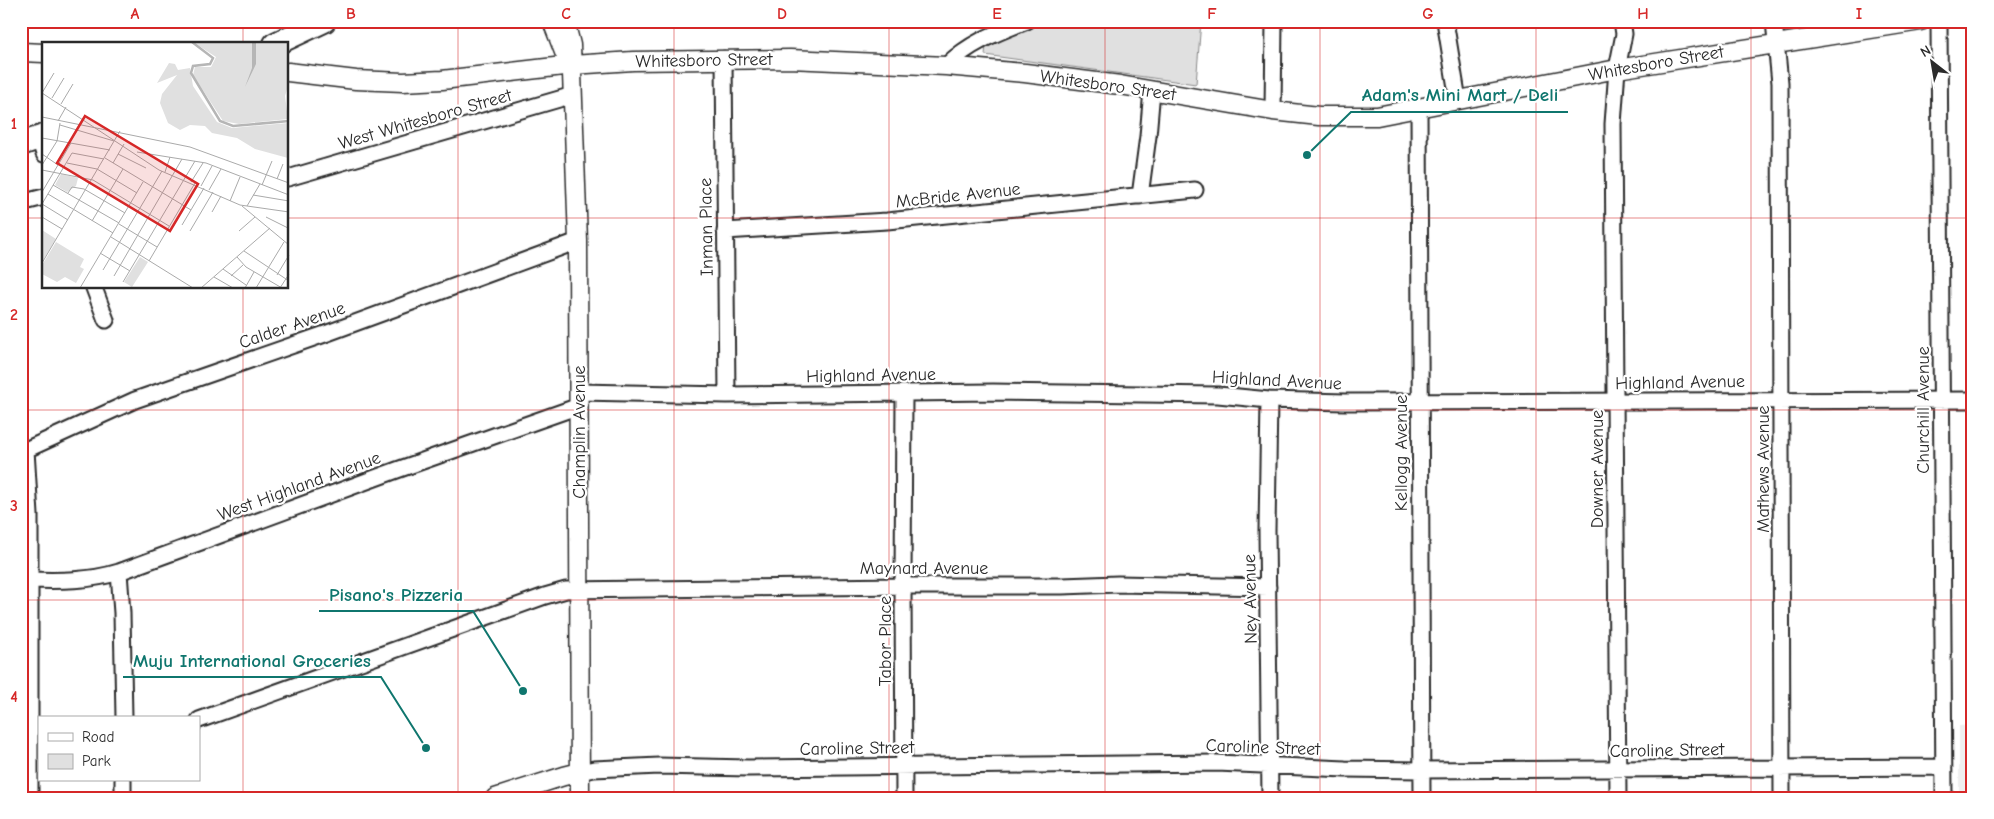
<svg xmlns="http://www.w3.org/2000/svg" width="1994" height="819" viewBox="0 0 1994 819" font-family="'Comic Neue',sans-serif">
	<rect width="100%" height="100%" fill="#fff"/>
	<filter id="ink" filterUnits="userSpaceOnUse"><feTurbulence type="fractalNoise" baseFrequency=".02" numOctaves="2"/><feDisplacementMap in="SourceGraphic" scale="10" xChannelSelector="R" yChannelSelector="G"/><feConvolveMatrix kernelMatrix="1 2 1 2 8 2 1 2 1" color-interpolation-filters="sRGB"/></filter>
	<g filter="url(#ink)">
		<path fill="#efefef" d="M 1973,725 L 1973,798 L 1959,798 L 1959,726 Z"/>
		<path fill="#e0e0e0" stroke="#868686" d="M 1046,21 L 1201,21 L 1196,84 L 985,55 L 986,44 Z"/>
		<g fill="none" stroke-linecap="round" stroke-linejoin="round">
			<g stroke="#2b2b2b" stroke-width="19">
				<path id="minor" d="M 1445,21 L 1458,100
					M 1774,21 L 1780,83 L 1782,798
					M 1939,21 L 1944,798
					M 724,59 L 727,395
					M 946,66 C 969,43 996,33 1027,21
					M 1419,108 L 1422,798
					M 1273,111 L 1274,21
					M 39,138 L 44,154
					M 288,178 L 573,95
					M 1140,196 L 1148,136 L 1152,90
					M 21,203 L 44,197
					M 725,231 L 887,221 L 1195,190
					M 94,288 L 106,320
					M 579,392 L 727,395 L 993,392 L 1218,395 L 1269,400 L 1345,402 L 1973,400
					M 904,394 L 903,586 L 904,798
					M 1269,400 L 1267,531 L 1270,798
					M 26,450 L 30,515 L 30,798
					M 21,452 L 135,400 L 325,334 L 578,241
					M 119,572 L 122,613 L 124,718
					M 29,580 C 59,581 90,581 119,572 L 397,470 L 579,406
					M 199,720 L 545,596 L 566,590 L 903,586 L 1062,586 L 1118,584 L 1268,587
					M 580,772 L 594,769 L 659,766 L 748,768 L 1217,763 L 1345,769 L 1421,770 L 1944,767
					M 123,798 L 123,780
					M 1618,798 L 1613,124 L 1617,69 L 1624,34 L 1622,21"/>
			</g>
			<g stroke="#2b2b2b" stroke-width="21">
				<path id="tertiary" d="M 552,21 L 564,52
					M 565,21 L 571,45 L 578,241 L 580,798
					M 21,52 L 44,53
					M 288,72 L 356,80 L 403,82 L 442,80 L 572,65 L 633,61 L 790,59 L 946,66 L 1025,73 L 1120,85 L 1273,111 L 1319,116 L 1377,116 L 1617,69 L 1921,21
					M 495,798 L 564,776 L 580,772"/>
			</g>
			<g stroke="#2b2b2b" stroke-width="26">
				<path id="primary" d="M 275,44 L 324,21
					M 21,144 L 44,136"/>
			</g>
			<use href="#minor" stroke="#fff" stroke-width="15"/>
			<use href="#tertiary" stroke="#fff" stroke-width="18"/>
			<use href="#primary" stroke="#fff" stroke-width="22"/>
		</g>
	</g>
	<path fill="none" stroke="#d62828" stroke-width="1" stroke-opacity="0.55" d="M 243,21 L 243,44M 458,21 L 458,798M 674,21 L 674,798M 889,21 L 889,798M 1105,21 L 1105,798M 1320,21 L 1320,798M 1536,21 L 1536,798M 1751,21 L 1751,798M 21,218 L 44,218M 288,218 L 1973,218M 243,288 L 243,798M 21,410 L 1973,410M 21,600 L 1973,600"/>
	<g text-anchor="middle" stroke-width="4.5" stroke-linejoin="round" paint-order="stroke">
		<g font-size="18" fill="#2b2b2b" stroke="#fff">
			<text transform="translate(704 60) rotate(-1)" y="6">Whitesboro Street</text>
			<text transform="translate(1656 63) rotate(-10)" y="6">Whitesboro Street</text>
			<text transform="translate(1108 85) rotate(8)" y="6">Whitesboro Street</text>
			<text transform="translate(425 119) rotate(-16)" y="6">West Whitesboro Street</text>
			<text transform="translate(958 195) rotate(-6)" y="6">McBride Avenue</text>
			<text transform="translate(706 227) rotate(-91)" y="6">Inman Place</text>
			<text transform="translate(292 325) rotate(-19)" y="6">Calder Avenue</text>
			<text transform="translate(871 375) rotate(-1)" y="6">Highland Avenue</text>
			<text transform="translate(1277 380) rotate(3)" y="6">Highland Avenue</text>
			<text transform="translate(1680 382) rotate(-1)" y="6">Highland Avenue</text>
			<text transform="translate(1923 410) rotate(-90)" y="6">Churchill Avenue</text>
			<text transform="translate(579 432) rotate(-90)" y="6">Champlin Avenue</text>
			<text transform="translate(1401 453) rotate(-90)" y="6">Kellogg Avenue</text>
			<text transform="translate(1597 469) rotate(-90)" y="6">Downer Avenue</text>
			<text transform="translate(1763 469) rotate(-90)" y="6">Mathews Avenue</text>
			<text transform="translate(299 486) rotate(-20)" y="6">West Highland Avenue</text>
			<text x="924" y="574">Maynard Avenue</text>
			<text transform="translate(1250 599) rotate(-91)" y="6">Ney Avenue</text>
			<text transform="translate(885 641) rotate(-90)" y="6">Tabor Place</text>
			<text transform="translate(1263 747) rotate(2)" y="6">Caroline Street</text>
			<text transform="translate(857 748) rotate(-1)" y="6">Caroline Street</text>
			<text transform="translate(1667 750) rotate(-1)" y="6">Caroline Street</text>
		</g>
	</g>
	<g transform="translate(42 42)">
		<rect width="246" height="246" fill="#fff"/>
		<path d="M 151,0 L 246,0 L 246,44 L 243,54 L 246,77 L 197,82 L 181,79 L 151,33 L 153,25 L 169,25 L 174,15 ZM 127,21 L 133,22 L 136,28 L 148,26 L 151,44 L 175,80 L 190,86 L 246,81 L 246,116 L 213,107 L 195,96 L 170,91 L 163,84 L 148,83 L 138,88 L 126,81 L 118,61 L 120,52 L 135,33 L 115,41 ZM 19,132 L 36,136 L 34,144 L 25,150 L 13,143 ZM 0,188 L 14,197 L 0,220 ZM 14,200 L 42,217 L 38,225 L 42,227 L 34,241 L 23,235 L 15,240 L 0,232 L 0,223 ZM 98,215 L 106,220 L 90,245 L 82,240 Z" fill="#e0e0e0"/>
		<path d="M 210,0 L 214,0 L 214,22 L 203,45 L 210,26 Z" fill="#b6b6b6"/>
		<path fill="none" stroke="#b6b6b6" stroke-width="2.5" d="M 150,0 L 171,16 L 168,22 L 151,24 L 149,31 L 178,79 L 191,84 L 247,79"/>
		<path fill="none" stroke="#aaa" stroke-width="1" d="M 0,51 L 117,128 L 198,163 L 247,170M 0,51 L 12,31M 10,56 L 22,36M 19,62 L 31,42M 0,75 L 148,105 L 247,141M 16,79 L 24,65M 18,83 L 72,99M 0,96 L 68,108M 95,110 L 164,121 L 247,153M 30,111 L 62,117M 0,112 L 16,123M 76,112 L 104,126M 63,116 L 149,168M 25,121 L 55,127 L 95,151M 71,121 L 82,102M 0,123 L 15,99 L 18,81M 0,128 L 51,138 L 127,184M 123,130 L 128,115M 235,137 L 241,122M 149,140 L 161,121M 11,143 L 77,181M 220,143 L 230,119M 159,144 L 170,124M 167,148 L 179,127M 0,150 L 29,101M 26,151 L 30,145 L 42,147 L 83,171M 6,152 L 71,191M 211,153 L 247,159M 188,159 L 198,135M 0,162 L 30,111M 0,162 L 26,178M 200,164 L 247,203M 205,164 L 218,142M 170,170 L 179,154M 0,175 L 20,187M 224,175 L 246,186M 50,179 L 81,127M 77,182 L 115,205M 140,183 L 162,146M 148,189 L 171,150M 197,189 L 213,175M 69,195 L 151,246M 202,209 L 247,239M 58,211 L 88,229M 195,215 L 204,225 L 240,246M 107,219 L 153,141M 0,221 L 78,89M 181,227 L 204,243M 61,228 L 120,129M 235,233 L 247,213M 72,234 L 140,117M 189,234 L 201,223M 172,235 L 191,246M 81,240 L 153,119M 38,246 L 101,140M 159,246 L 228,186M 203,246 L 212,230M 214,246 L 242,200M 238,246 L 247,232"/>
		<path fill="#d62828" fill-opacity="0.15" stroke="#d62828" stroke-width="2.5" d="M 43,74 L 156,142 L 128,189 L 15,121 Z"/>
		<rect width="246" height="246" fill="none" stroke="#2b2b2b" stroke-width="2.5"/>
	</g>
	<path fill="none" stroke="#0f766e" stroke-width="2" d="M1307 155L1351 112H1568M523 691L473 611H319M426 748L381 677H123"/>
	<g fill="#0f766e" stroke="#fff" stroke-width="2">
		<circle cx="1307" cy="155" r="5"/>
		<circle cx="523" cy="691" r="5"/>
		<circle cx="426" cy="748" r="5"/>
	</g>
	<g font-size="19" text-anchor="middle" font-weight="bold" fill="#0f766e" stroke="#fff" stroke-width="4.5" stroke-linejoin="round" paint-order="stroke">
		<text x="1460" y="101">Adam's Mini Mart / Deli</text>
		<text x="396" y="601">Pisano's Pizzeria</text>
		<text x="252" y="667">Muju International Groceries</text>
	</g>
	<rect width="1994" height="819" fill="none" stroke="#fff" stroke-width="55"/>
	<rect x="38" y="716" width="162" height="65" fill="#ffffff" stroke="#aaaaaa"/>
	<rect x="48" y="733" width="25" height="8" fill="#ffffff" stroke="#aaaaaa"/>
	<text x="82" y="742" font-size="15" fill="#2b2b2b">Road</text>
	<rect x="48" y="754" width="25" height="15" fill="#e0e0e0" stroke="#aaaaaa"/>
	<text x="82" y="766" font-size="15" fill="#2b2b2b">Park</text>
	<g transform="translate(1932 62) rotate(329)" stroke="#ffffff" stroke-width="4" paint-order="stroke">
	<path d="M0-4L9 19L0 12L-9 19Z" fill="#2b2b2b"/>
	<text y="-8" font-size="14" font-weight="bold" text-anchor="middle" fill="#2b2b2b">N</text>
	</g>
	<rect x="28" y="28" width="1938" height="764" fill="none" stroke="#d62828" stroke-width="2"/>
	<g font-size="16" text-anchor="middle" font-weight="bold" fill="#d62828">
		<text x="135" y="19">A</text>
		<text x="351" y="19">B</text>
		<text x="566" y="19">C</text>
		<text x="782" y="19">D</text>
		<text x="997" y="19">E</text>
		<text x="1212" y="19">F</text>
		<text x="1428" y="19">G</text>
		<text x="1643" y="19">H</text>
		<text x="1859" y="19">I</text>
		<text x="14" y="129">1</text>
		<text x="14" y="320">2</text>
		<text x="14" y="511">3</text>
		<text x="14" y="702">4</text>
	</g>
</svg>
